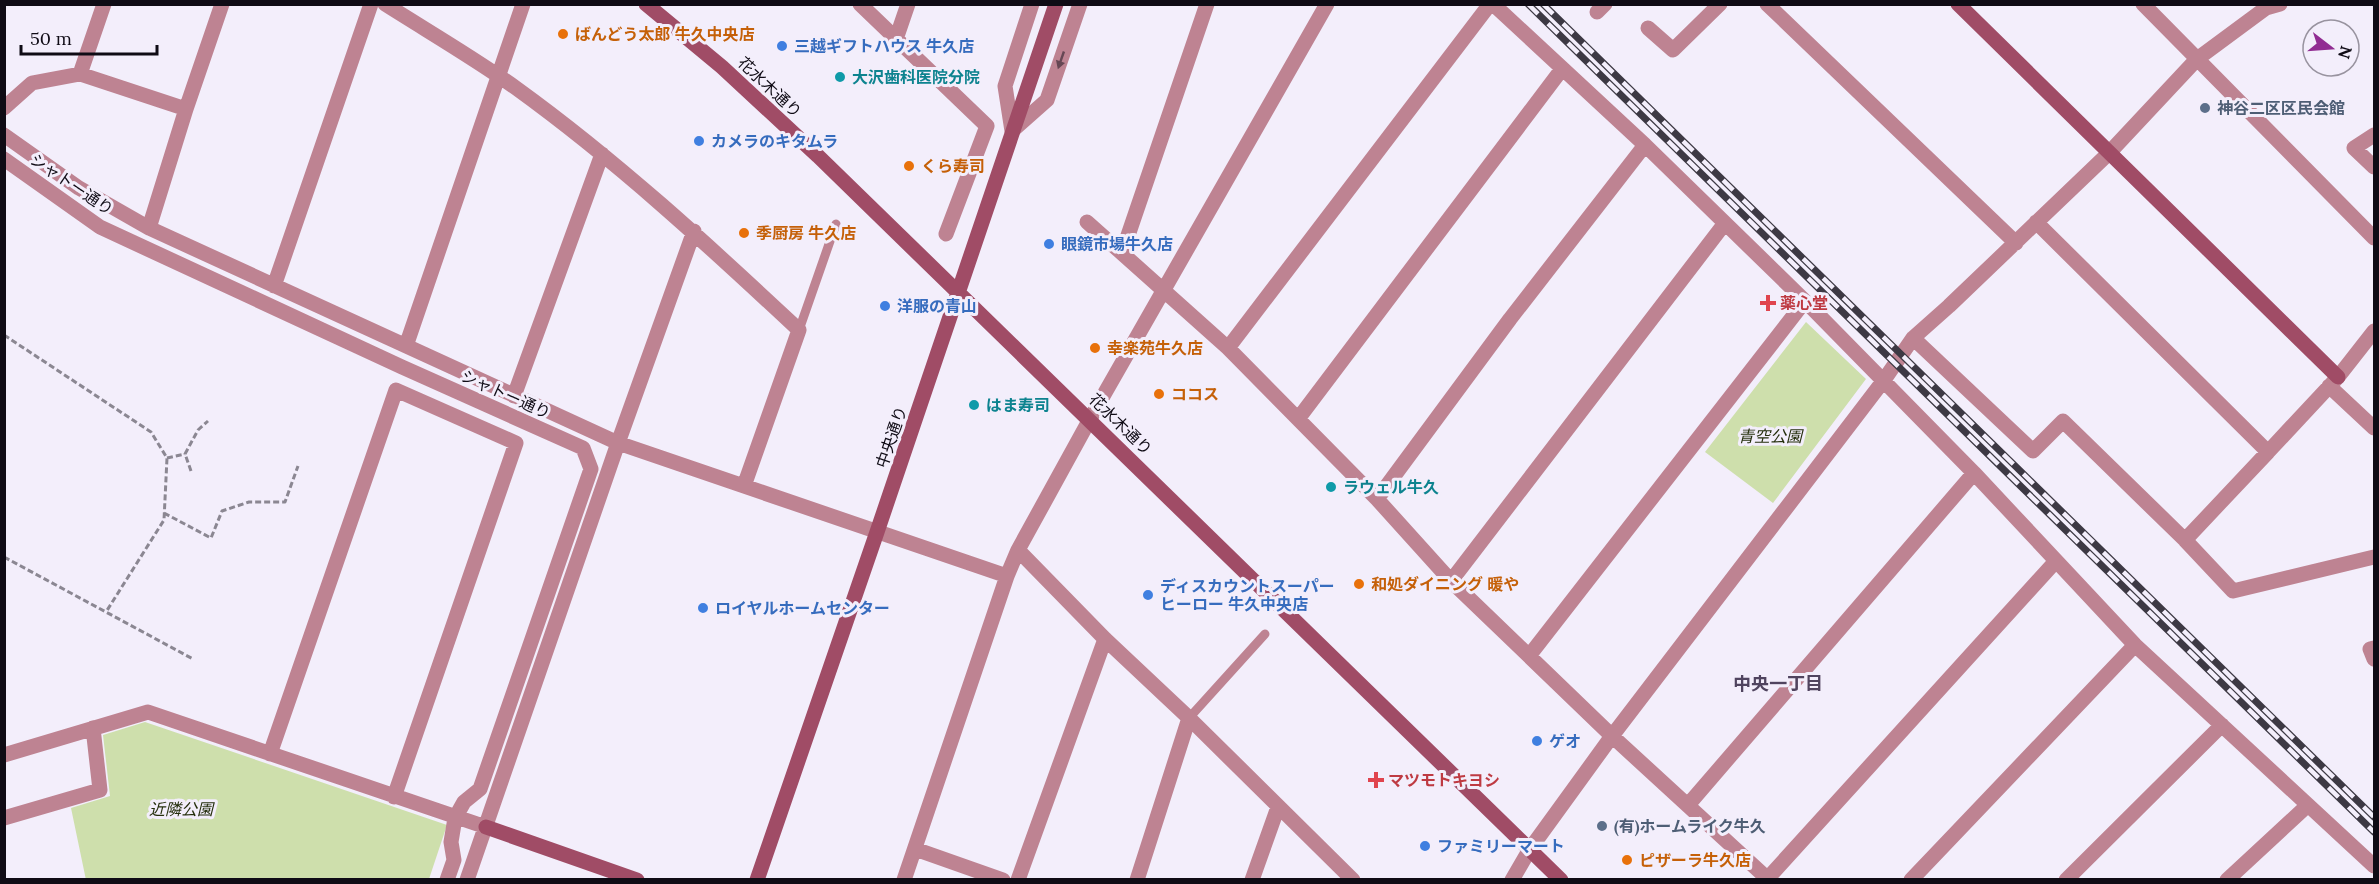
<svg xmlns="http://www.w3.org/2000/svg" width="2379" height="884" viewBox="0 0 2379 884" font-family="Lora,'Noto Sans JP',serif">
	<rect width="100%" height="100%" fill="#f3eefb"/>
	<path fill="#cedfac" d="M 1806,322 L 1866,379 L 1773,503 L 1705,452 Z
		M 145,722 L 447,825 L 429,879 L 86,880 L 71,808 L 110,796 L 103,735 Z"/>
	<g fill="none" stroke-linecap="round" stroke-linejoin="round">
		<path stroke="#8b8792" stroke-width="3" stroke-dasharray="6 3" stroke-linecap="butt" d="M 4,335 L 151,432 L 167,458 L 164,520 L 106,612
			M 167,458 L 185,454
			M 191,471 L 185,454 L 198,430 L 208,421
			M 164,513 L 211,538 L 222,511 L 249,502 L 285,502 L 298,466
			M 4,557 L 193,659"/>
		<path stroke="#be8392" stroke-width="9" d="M 799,330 L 836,224
			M 1189,718 L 1265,634"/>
		<path stroke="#be8392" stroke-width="15" d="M 385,4 C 429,32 474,58 516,88 C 617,161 708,245 799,330 L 744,486
			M 860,4 L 987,126 L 946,234
			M 1493,4 L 1645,145 L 1805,301 L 1974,473 L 2135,645 L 2374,866
			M 1767,4 L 2016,243
			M 2143,4 L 2374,238
			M 1597,12 L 1605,4
			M 1648,28 L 1673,50 L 1720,4
			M 896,39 L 908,4
			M 80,74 L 104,4
			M 4,108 L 32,83 L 80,74 L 186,109
			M 1012,131 L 1047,100 L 1080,4
			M 1012,131 L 1005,86 L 1032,4
			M 4,135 L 79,188 L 149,228 L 618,443 L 1007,576
			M 2374,135 L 2354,148 L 2374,167
			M 4,159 L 100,227 L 402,367 L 583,448 L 591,469 L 480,789 L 464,802 L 455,818 L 451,842 L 454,860 L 447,880
			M 1087,222 L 1228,348 L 1377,499 L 1451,581 L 1612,736 L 1769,880
			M 2036,222 L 2268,452 L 2338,377 L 2374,331
			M 149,228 L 186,109 L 222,4
			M 1122,253 L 1207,4
			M 274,286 L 371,4
			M 1913,338 L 2033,451 L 2063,421 L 2185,540
			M 406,346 L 523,4
			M 1228,348 L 1490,4
			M 2329,386 L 2374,428
			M 514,396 L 602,154
			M 1298,419 L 1562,69
			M 2268,452 L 2185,540 L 2233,591 L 2374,557
			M 1377,499 L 1510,319 L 1645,145
			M 1018,550 L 1105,639 L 1189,718 L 1353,880
			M 1451,581 L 1725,223
			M 2374,648 L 2370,649 L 2374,659
			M 1529,656 L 1805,301
			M 270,754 L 396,390 L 516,443 L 394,797
			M 4,755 L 148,712 L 486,827
			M 1688,805 L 1974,473
			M 4,818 L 100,790 L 93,728
			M 915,849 L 1003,880
			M 1768,878 L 2056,561
			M 467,880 L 618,443 L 694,231
			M 904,880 L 1007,576 L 1018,550 L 1090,419 L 1327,4
			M 1018,880 L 1105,639
			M 1137,880 L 1189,718
			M 1252,880 L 1278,807
			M 1512,880 L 1530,849 L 1612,736 L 1884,380 L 1913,338 L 1949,306 L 2109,153 L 2197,59 L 2266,8 L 2280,4
			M 1911,880 L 2135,645
			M 2066,880 L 2222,725
			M 2227,880 L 2308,805"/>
		<path stroke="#a04c66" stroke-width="15" d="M 646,4 L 722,67 L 818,156 L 1561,880
			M 1958,4 L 2338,377
			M 486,827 L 637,880
			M 757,880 L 877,532 L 1056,4"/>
		<g stroke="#3d3944" stroke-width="7">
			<path id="rail" d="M 1528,4 L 2374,832
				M 1543,4 L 2374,817"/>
		</g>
		<use href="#rail" stroke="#f3eefb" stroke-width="4.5" stroke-dasharray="14" stroke-linecap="butt"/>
	</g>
	<defs><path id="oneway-solid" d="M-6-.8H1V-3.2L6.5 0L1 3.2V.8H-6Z" transform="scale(1.5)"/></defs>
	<use fill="#664754" href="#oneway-solid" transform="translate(1061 60) rotate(109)"/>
	<g fill="#e8710a" stroke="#f3eefb" stroke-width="2">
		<circle cx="563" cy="34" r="6"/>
		<circle cx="909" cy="166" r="6"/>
		<circle cx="744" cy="233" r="6"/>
		<circle cx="1095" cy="348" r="6"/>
		<circle cx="1159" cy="394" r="6"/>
		<circle cx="1359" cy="584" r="6"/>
		<circle cx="1627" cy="860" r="6"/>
	</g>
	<g fill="#3f7fe0" stroke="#f3eefb" stroke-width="2">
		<circle cx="782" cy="46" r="6"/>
		<circle cx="699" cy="141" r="6"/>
		<circle cx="1049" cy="244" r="6"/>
		<circle cx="885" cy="306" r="6"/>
		<circle cx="1148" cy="595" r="6"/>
		<circle cx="703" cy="608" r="6"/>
		<circle cx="1537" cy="741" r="6"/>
		<circle cx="1425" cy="846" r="6"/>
	</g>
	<g fill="#0f9aa8" stroke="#f3eefb" stroke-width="2">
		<circle cx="840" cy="77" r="6"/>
		<circle cx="974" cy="405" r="6"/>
		<circle cx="1331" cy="487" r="6"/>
	</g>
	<g fill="#5c6f8a" stroke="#f3eefb" stroke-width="2">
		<circle cx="2205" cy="108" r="6"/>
		<circle cx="1602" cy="826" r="6"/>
	</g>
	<g fill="#e0444e" stroke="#f3eefb" stroke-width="2">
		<path d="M1765 294h6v6h6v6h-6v6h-6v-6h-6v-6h6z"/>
		<path d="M1373 771h6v6h6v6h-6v6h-6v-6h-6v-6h6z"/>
	</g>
	<g text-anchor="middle" stroke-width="6" stroke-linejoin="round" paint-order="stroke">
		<g font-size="16" font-weight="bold" fill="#c56008" stroke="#f3eefb" text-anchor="start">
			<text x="575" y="40">ばんどう太郎 牛久中央店</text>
			<text x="921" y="172">くら寿司</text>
			<text x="756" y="239">季厨房 牛久店</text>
			<text x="1107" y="354">幸楽苑牛久店</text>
			<text x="1171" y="400">ココス</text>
			<text x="1371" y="590">和処ダイニング 暖や</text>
			<text x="1639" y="866">ピザーラ牛久店</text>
		</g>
		<g font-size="16" font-weight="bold" fill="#366cbe" stroke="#f3eefb" text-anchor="start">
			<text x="794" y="52">三越ギフトハウス 牛久店</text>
			<text x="711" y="147">カメラのキタムラ</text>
			<text x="1061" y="250">眼鏡市場牛久店</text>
			<text x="897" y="312">洋服の青山</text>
			<text x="1160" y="592">ディスカウントスーパー<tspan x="1160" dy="18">ヒーロー 牛久中央店</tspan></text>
			<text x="715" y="614">ロイヤルホームセンター</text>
			<text x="1549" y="747">ゲオ</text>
			<text x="1437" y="852">ファミリーマート</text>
		</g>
		<g font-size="16" font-weight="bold" fill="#0d838f" stroke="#f3eefb" text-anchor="start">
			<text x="852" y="83">大沢歯科医院分院</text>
			<text x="986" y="411">はま寿司</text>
			<text x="1343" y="493">ラウェル牛久</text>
		</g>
		<g font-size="16" fill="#0f0b15" stroke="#f3eefb">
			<text transform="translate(770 87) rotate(43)" y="6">花水木通り</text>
			<text transform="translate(72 184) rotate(34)" y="6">シャトー通り</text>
			<text transform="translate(506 394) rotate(24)" y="6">シャトー通り</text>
			<text transform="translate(1121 424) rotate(44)" y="6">花水木通り</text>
			<text transform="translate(891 437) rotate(-71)" y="6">中央通り</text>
		</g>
		<g font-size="16" font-weight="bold" fill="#4e5e75" stroke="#f3eefb" text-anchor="start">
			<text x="2217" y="114">神谷二区区民会館</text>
			<text x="1614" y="832">(有)ホームライク牛久</text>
		</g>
		<g font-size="16" font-weight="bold" fill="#be3a42" stroke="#f3eefb" text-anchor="start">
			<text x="1780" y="309">薬心堂</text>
			<text x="1388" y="786">マツモトキヨシ</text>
		</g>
		<g font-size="16" font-style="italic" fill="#252f0d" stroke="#f3eefb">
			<text x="1770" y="442">青空公園</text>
			<text x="181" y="815">近隣公園</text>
		</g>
		<g font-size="18" font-weight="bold" fill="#50445f" stroke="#f3eefb">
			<text x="1778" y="690">中央一丁目</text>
		</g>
	</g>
	<rect width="2379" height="884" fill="none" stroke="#0f0b15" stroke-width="12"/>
	<g transform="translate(2331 48) rotate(107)"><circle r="28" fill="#f3eefb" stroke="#98939f" stroke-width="1.5"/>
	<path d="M0-4.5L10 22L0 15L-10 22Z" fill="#912c92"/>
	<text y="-9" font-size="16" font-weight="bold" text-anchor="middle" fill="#0f0b15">N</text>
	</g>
	<path d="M21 45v9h136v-9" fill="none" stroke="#0f0b15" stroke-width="3"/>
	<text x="30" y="45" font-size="18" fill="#0f0b15" stroke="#f3eefb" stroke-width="4.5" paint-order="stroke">50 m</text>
</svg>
